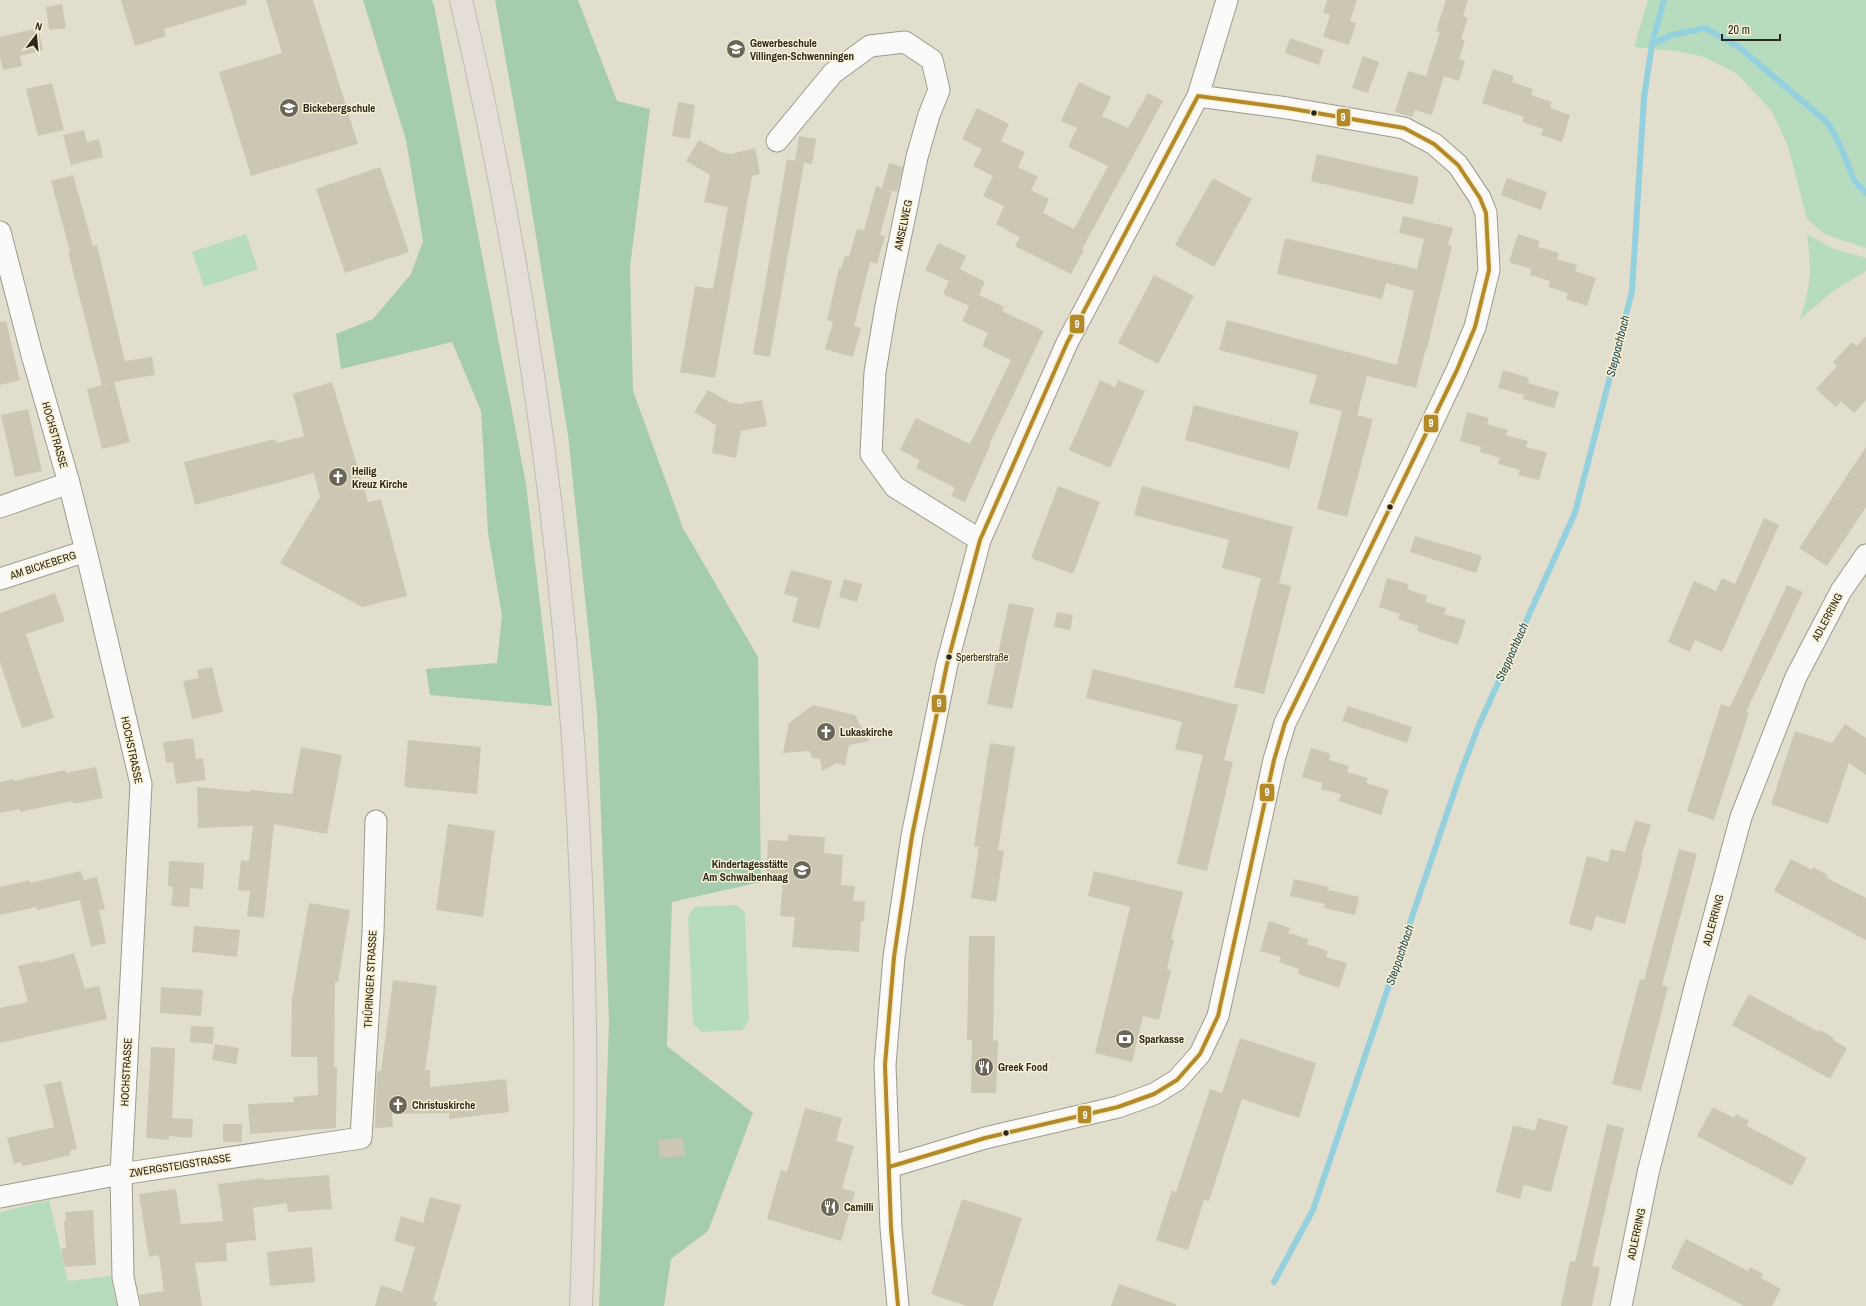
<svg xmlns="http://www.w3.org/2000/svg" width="1866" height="1306" viewBox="0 0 1866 1306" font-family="'Archivo Narrow',sans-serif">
	<rect width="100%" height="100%" fill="#e2dece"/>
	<path fill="#b6dbbf" d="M 1648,0 L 1866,0 L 1866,248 L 1824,234 L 1807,219 L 1788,146 L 1771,110 L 1736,73 L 1704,57 L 1676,51 L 1634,47 Z
		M 246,234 L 258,269 L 204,287 L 192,252 Z
		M 1807,234 L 1832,248 L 1866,258 L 1866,271 L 1832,292 L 1800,319 C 1811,285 1812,270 1807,234 Z
		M 736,905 L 745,912 L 749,1021 L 742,1030 L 702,1032 L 693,1024 L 688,917 L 694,907 Z
		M 49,1200 L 68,1281 L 111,1276 L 117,1306 L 0,1306 L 0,1212 Z"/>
	<path fill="#a6ccb0" d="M 363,0 L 432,0 L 434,5 L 526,484 L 552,706 L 430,695 L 426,669 L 497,663 L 502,616 L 488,533 L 481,411 L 452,342 L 341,369 L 336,334 L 373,319 L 411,274 L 423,241 L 406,140 Z
		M 495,0 L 578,0 L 617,101 L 650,109 L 630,267 L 633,391 L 683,528 L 758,657 L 761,882 L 672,902 L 667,1046 L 753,1113 L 708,1231 L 671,1259 L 664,1306 L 599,1306 L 609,1022 L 597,713 L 568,435 L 525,168 Z"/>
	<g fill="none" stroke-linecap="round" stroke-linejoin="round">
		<path stroke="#94d0de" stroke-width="6" d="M 1652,44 L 1672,35 L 1705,28 L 1739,47 L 1828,123 L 1840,145 L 1854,180 L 1866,193
			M 1274,1282 L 1313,1210 L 1461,772 L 1479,725 L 1575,513 L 1632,291 L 1644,98 L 1652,44 L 1664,0"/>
	</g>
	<path fill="#ccc7b2" d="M 121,0 L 246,0 L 247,4 L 164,29 L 166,36 L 135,46 Z
		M 266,0 L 313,0 L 358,144 L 251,176 L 219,72 L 282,53 Z
		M 1327,0 L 1357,0 L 1350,21 L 1356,23 L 1349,45 L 1323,37 L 1330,15 L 1323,13 Z
		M 1446,0 L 1468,0 L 1463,16 L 1468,18 L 1461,39 L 1465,40 L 1459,59 L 1465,61 L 1459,81 L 1444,76 L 1432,115 L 1415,110 L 1412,117 L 1395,112 L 1408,71 L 1426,76 L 1440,32 L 1436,31 Z
		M 62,4 L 66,28 L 49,30 L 46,7 Z
		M 38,28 L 43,50 L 20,56 L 22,66 L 3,70 L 0,58 L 0,37 Z
		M 1290,38 L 1324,50 L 1319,65 L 1285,53 Z
		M 1363,56 L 1379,62 L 1368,93 L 1352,88 Z
		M 1493,69 L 1514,76 L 1512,82 L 1533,89 L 1531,95 L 1552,102 L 1550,108 L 1570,115 L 1562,142 L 1541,135 L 1543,129 L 1522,122 L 1524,117 L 1482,103 Z
		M 1079,82 L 1111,97 L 1102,116 L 1128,128 L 1148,93 L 1163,101 L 1082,249 L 1084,250 L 1071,274 L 1015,246 L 1020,237 L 996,224 L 1004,206 L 983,196 L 993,176 L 973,166 L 982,149 L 962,139 L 977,108 L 1009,124 L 1001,141 L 1025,152 L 1018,167 L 1038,177 L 1031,190 L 1049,199 L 1043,213 L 1074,229 L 1108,166 L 1068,147 L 1077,128 L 1061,121 Z
		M 52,83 L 64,130 L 38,136 L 26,89 Z
		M 678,102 L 695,105 L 690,139 L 672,136 Z
		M 84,130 L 87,142 L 99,139 L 103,157 L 71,165 L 63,135 Z
		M 799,136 L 816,139 L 812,164 L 795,161 Z
		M 699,140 L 721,152 L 731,154 L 755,148 L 760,174 L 752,176 L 715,378 L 680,372 L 695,286 L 713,289 L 728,207 L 704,202 L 710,175 L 686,161 Z
		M 1317,154 L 1419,177 L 1413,205 L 1311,181 Z
		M 787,159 L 804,163 L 770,357 L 753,354 Z
		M 889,163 L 903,167 L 897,192 L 882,188 Z
		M 380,167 L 409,252 L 345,273 L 316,189 Z
		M 73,175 L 93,246 L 97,245 L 125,361 L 152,357 L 155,375 L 114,382 L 130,442 L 102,449 L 87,389 L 111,383 L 102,385 L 68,252 L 70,251 L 51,181 Z
		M 1213,178 L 1252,199 L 1214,267 L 1175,245 Z
		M 1507,178 L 1547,192 L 1541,210 L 1501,195 Z
		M 876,186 L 892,191 L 880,235 L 885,236 L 877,264 L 870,262 L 854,326 L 861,328 L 853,357 L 825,349 L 833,322 L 827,320 L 839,268 L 841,269 L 845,256 L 849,257 L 857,229 L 864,230 Z
		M 1403,216 L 1453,228 L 1448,245 L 1452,246 L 1426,352 L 1425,351 L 1416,388 L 1367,376 L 1357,415 L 1373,419 L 1347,517 L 1317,509 L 1342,411 L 1309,403 L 1317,375 L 1219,350 L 1227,320 L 1397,365 L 1414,291 L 1386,283 L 1382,299 L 1277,274 L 1285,238 L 1417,269 L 1424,239 L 1399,233 Z
		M 1518,234 L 1540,241 L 1538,247 L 1559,253 L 1557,259 L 1577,265 L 1575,271 L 1596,278 L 1587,306 L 1566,299 L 1568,293 L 1548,287 L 1550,281 L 1530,275 L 1531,269 L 1509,262 Z
		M 938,243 L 966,256 L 960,269 L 985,282 L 979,295 L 1004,307 L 1002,311 L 1044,331 L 989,445 L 990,446 L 965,502 L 951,496 L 955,488 L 916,468 L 920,460 L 900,450 L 916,418 L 970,444 L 1011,360 L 982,346 L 988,333 L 962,321 L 969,306 L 943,294 L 949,281 L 925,270 Z
		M 1154,275 L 1194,296 L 1158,364 L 1118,343 Z
		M 6,321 L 20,380 L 0,385 L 0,322 Z
		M 1866,336 L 1866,400 L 1854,413 L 1841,401 L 1836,407 L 1816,389 L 1837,366 L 1833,362 L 1852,342 L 1857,346 Z
		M 1503,370 L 1529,378 L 1528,383 L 1559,392 L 1554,408 L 1523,399 L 1524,395 L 1498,388 Z
		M 1100,380 L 1115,387 L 1118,380 L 1145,391 L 1110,468 L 1069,450 Z
		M 332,382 L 368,502 L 381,499 L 407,596 L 362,607 L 280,563 L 320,497 L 314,473 L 195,505 L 184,462 L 275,439 L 277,443 L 304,436 L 293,394 Z
		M 708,390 L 729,402 L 738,404 L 762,400 L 767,426 L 741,431 L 736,458 L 712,453 L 716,425 L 694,412 Z
		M 1194,405 L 1299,432 L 1289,469 L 1185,440 Z
		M 28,409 L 42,471 L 15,477 L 1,415 Z
		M 1467,412 L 1489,418 L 1487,424 L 1508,430 L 1506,435 L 1528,441 L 1526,447 L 1547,452 L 1539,480 L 1518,475 L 1520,470 L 1498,464 L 1500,458 L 1480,452 L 1481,447 L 1460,441 Z
		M 1866,447 L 1866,507 L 1827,566 L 1799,548 Z
		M 1058,486 L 1100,502 L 1073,574 L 1031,558 Z
		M 1142,486 L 1293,527 L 1279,583 L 1291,586 L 1264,694 L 1234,687 L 1261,578 L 1222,568 L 1229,540 L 1134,515 Z
		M 1764,518 L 1779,525 L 1722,652 L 1695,640 L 1690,652 L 1668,642 L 1694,581 L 1716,591 L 1722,578 L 1735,584 Z
		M 1415,536 L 1482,556 L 1476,573 L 1410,552 Z
		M 791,570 L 832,581 L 819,629 L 792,622 L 798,598 L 784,594 Z
		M 1387,578 L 1409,584 L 1407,589 L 1427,596 L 1425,602 L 1446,608 L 1444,614 L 1466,620 L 1458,645 L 1417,631 L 1418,626 L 1398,619 L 1400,614 L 1379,607 Z
		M 844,579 L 862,584 L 857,602 L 839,597 Z
		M 1787,585 L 1803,592 L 1746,712 L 1749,713 L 1714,820 L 1687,811 L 1721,704 L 1730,707 Z
		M 55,593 L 65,621 L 26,634 L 54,718 L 22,728 L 0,662 L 0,613 Z
		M 1009,603 L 1034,608 L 1012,709 L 987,704 Z
		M 1057,612 L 1073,615 L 1070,630 L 1054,627 Z
		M 212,667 L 223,712 L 192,719 L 183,681 L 199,678 L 197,670 Z
		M 1093,669 L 1238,705 L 1224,760 L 1233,762 L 1207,871 L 1177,864 L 1203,755 L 1175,749 L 1182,722 L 1086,698 Z
		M 813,705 L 855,715 L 869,741 L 849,745 L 845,766 L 837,763 L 822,771 L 820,759 L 812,758 L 810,751 L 783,753 L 789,723 Z
		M 1348,706 L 1412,727 L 1407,743 L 1342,721 Z
		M 1845,724 L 1866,738 L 1866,775 L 1849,763 L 1828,824 L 1771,804 L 1795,731 L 1832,743 Z
		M 193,738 L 196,759 L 203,758 L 206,780 L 176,784 L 173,762 L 166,763 L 163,742 Z
		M 408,740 L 481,747 L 477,794 L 404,787 Z
		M 990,743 L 1015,747 L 998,850 L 1004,851 L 996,902 L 971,898 L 979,847 L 974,846 Z
		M 301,747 L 342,755 L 327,834 L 274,824 L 264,918 L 247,916 L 250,891 L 238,890 L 241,860 L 249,861 L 253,826 L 198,828 L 197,787 L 250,792 L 250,790 L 292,794 Z
		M 1311,748 L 1331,754 L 1329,760 L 1349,766 L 1347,772 L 1368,778 L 1366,783 L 1389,790 L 1381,815 L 1339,801 L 1341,794 L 1321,789 L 1323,783 L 1302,777 Z
		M 96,767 L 103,798 L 73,804 L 72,801 L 20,812 L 20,809 L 0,813 L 0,782 L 13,779 L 14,781 L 65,770 L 66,773 Z
		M 1635,820 L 1651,825 L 1641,857 L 1643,857 L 1625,924 L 1596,916 L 1592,931 L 1569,924 L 1587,856 L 1608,862 L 1611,849 L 1625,852 Z
		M 448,824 L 495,831 L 483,917 L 436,910 Z
		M 788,835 L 825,837 L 824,853 L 843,855 L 841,885 L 855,886 L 853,901 L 865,902 L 864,921 L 861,921 L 859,952 L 792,947 L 795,917 L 780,916 L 783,877 L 766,876 L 768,840 L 788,841 Z
		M 1679,849 L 1697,854 L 1662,985 L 1668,987 L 1641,1091 L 1612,1084 L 1640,979 L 1644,980 Z
		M 1791,859 L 1812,870 L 1813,867 L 1828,875 L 1827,878 L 1866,898 L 1866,940 L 1774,891 Z
		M 169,861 L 204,863 L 203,889 L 190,888 L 189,907 L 171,906 L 173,887 L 168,886 Z
		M 81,871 L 84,880 L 97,877 L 105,909 L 99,910 L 106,943 L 91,947 L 80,900 L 37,910 L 36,907 L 0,915 L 0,887 L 30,880 L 30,883 Z
		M 1094,871 L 1183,892 L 1171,939 L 1174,940 L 1167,969 L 1171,970 L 1159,1020 L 1143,1016 L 1132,1062 L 1095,1053 L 1130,907 L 1088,896 Z
		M 1294,879 L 1329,887 L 1327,896 L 1329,890 L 1359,897 L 1355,915 L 1324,908 L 1325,904 L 1290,896 Z
		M 309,903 L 350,910 L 338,982 L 335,982 L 334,1067 L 337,1067 L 336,1128 L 250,1134 L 248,1104 L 294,1102 L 293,1097 L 318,1095 L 317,1057 L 291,1057 L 292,998 Z
		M 1269,921 L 1290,928 L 1288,933 L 1309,939 L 1307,944 L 1328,951 L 1326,957 L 1347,963 L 1339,988 L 1298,974 L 1299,969 L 1279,962 L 1281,957 L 1260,951 Z
		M 194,926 L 240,930 L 237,957 L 192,952 Z
		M 969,936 L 995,936 L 993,1040 L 998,1041 L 996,1093 L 971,1093 L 972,1040 L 967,1040 Z
		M 74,953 L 85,989 L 99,986 L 107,1019 L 0,1043 L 0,1008 L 28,1002 L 18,966 L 39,961 L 40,963 Z
		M 393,980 L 437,986 L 425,1070 L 430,1070 L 430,1087 L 506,1079 L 509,1112 L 449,1119 L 449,1113 L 392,1114 L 393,1127 L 375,1128 L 377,1071 L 381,1071 Z
		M 161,987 L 203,990 L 201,1016 L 160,1013 Z
		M 1749,994 L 1819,1032 L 1820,1030 L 1834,1038 L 1833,1040 L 1847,1048 L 1830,1079 L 1732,1025 Z
		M 191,1026 L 214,1027 L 213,1044 L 190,1042 Z
		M 1240,1038 L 1316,1063 L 1299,1118 L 1242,1099 L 1209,1201 L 1204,1200 L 1188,1250 L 1156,1240 L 1172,1190 L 1176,1192 L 1210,1089 L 1222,1093 Z
		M 215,1044 L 239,1048 L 236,1064 L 212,1060 Z
		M 151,1047 L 175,1048 L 172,1118 L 193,1119 L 192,1138 L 169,1136 L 169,1140 L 146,1138 Z
		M 61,1081 L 77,1149 L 70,1151 L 71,1155 L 37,1163 L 22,1166 L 21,1162 L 14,1164 L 7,1138 L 54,1127 L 44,1085 Z
		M 1713,1107 L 1734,1118 L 1736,1114 L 1749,1121 L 1747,1126 L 1807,1158 L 1792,1186 L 1697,1136 Z
		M 805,1108 L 842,1118 L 836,1141 L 854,1146 L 842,1188 L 855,1192 L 841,1241 L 767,1219 L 781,1170 L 787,1172 Z
		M 1538,1118 L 1568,1126 L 1551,1192 L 1524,1185 L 1520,1199 L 1496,1192 L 1513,1125 L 1535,1131 Z
		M 223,1124 L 242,1124 L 242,1142 L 223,1142 Z
		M 1607,1124 L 1624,1128 L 1592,1266 L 1600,1267 L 1592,1306 L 1561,1306 L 1570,1261 L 1575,1262 Z
		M 683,1138 L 685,1156 L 660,1158 L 658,1140 Z
		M 329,1175 L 332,1209 L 288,1212 L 287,1203 L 253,1208 L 256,1240 L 226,1243 L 227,1261 L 195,1263 L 202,1306 L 141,1306 L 139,1295 L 164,1291 L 159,1255 L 149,1257 L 139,1194 L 176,1189 L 181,1224 L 223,1221 L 218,1184 L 263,1178 L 264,1180 Z
		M 430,1197 L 461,1205 L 433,1301 L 437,1302 L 436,1306 L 375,1306 L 381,1285 L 402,1292 L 415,1247 L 394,1241 L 401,1216 L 423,1223 Z
		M 962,1199 L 1022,1218 L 993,1306 L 967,1306 L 931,1294 Z
		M 93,1210 L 96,1265 L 65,1267 L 61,1249 L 66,1248 L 64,1222 L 66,1220 L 65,1212 Z
		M 1686,1239 L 1748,1271 L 1750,1267 L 1763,1274 L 1761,1278 L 1781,1289 L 1772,1306 L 1744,1306 L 1671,1268 Z
		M 312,1247 L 315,1282 L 270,1286 L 267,1252 Z
		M 1119,1284 L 1176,1304 L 1176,1306 L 1111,1306 Z"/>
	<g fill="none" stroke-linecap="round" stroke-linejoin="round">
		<g stroke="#9d9a8e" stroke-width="23">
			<path id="minor" d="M 777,141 L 833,73 L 870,46 L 905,42 L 932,60 L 939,90 L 929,115 L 917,157 L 886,306 L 875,372 L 871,454 L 895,487 L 980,540
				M 0,232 L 32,355 L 69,483 L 86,551 L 141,784 L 121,1174 L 123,1277 L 129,1306
				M 0,507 L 69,483
				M 0,579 L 86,551
				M 889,1167 L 985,1138 L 1118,1107 L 1154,1094 L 1177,1080 L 1200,1054 L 1218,1016 L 1274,760 L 1285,723 L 1413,463 L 1457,370 L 1475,327 L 1489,270 L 1486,213 L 1480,198 L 1458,165 L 1434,144 L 1404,128 L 1287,108 L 1198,96
				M 0,1197 L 121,1174 L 361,1138 L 373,932 L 376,821
				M 898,1306 L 891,1228 L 885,1065 L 894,957 L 912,836 L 947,664 L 980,540 L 1067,343 L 1198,96 L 1227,0
				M 1621,1306 L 1648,1173 L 1694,991 L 1741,817 L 1796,677 L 1841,591 L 1866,555"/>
		</g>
		<g stroke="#bebcb4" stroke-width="24">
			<path id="major" d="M 461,0 C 562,428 599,867 581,1306"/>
		</g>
		<use href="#minor" stroke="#fbfaf8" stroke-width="21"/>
		<use href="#major" stroke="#e5ded6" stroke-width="22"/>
		<g stroke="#f8f0d3" stroke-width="7">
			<path id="bus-1" d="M 889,1167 L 985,1138 L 1118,1107 L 1154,1094 L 1177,1080 L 1200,1054 L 1218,1016 L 1274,760 L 1285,723 L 1457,370 L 1475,327 L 1489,270 L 1486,213 L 1480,198 L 1458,165 L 1434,144 L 1404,128 L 1287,108 L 1198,96 L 1067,343 L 980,540 L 947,664 L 912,836 L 894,957 L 885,1065 L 891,1228 L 898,1306"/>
		</g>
		<use href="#bus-1" stroke="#b4892a" stroke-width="4"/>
	</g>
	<defs>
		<g id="school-disc" transform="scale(1)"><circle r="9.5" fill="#6a675a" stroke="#f8f0d3"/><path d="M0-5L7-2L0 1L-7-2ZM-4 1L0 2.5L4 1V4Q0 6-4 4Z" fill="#fff"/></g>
		<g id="church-disc" transform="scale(1)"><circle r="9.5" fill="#6a675a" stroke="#f8f0d3"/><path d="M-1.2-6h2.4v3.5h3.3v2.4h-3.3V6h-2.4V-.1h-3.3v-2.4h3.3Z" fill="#fff"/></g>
		<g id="bank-disc" transform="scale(1)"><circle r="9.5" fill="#6a675a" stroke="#f8f0d3"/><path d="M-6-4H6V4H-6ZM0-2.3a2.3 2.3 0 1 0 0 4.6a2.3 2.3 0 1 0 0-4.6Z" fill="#fff"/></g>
		<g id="restaurant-disc" transform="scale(1)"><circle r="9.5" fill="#6a675a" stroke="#f8f0d3"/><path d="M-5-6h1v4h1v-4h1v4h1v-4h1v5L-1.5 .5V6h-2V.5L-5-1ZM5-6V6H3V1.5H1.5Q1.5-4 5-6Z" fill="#fff"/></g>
	</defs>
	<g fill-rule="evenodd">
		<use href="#school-disc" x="736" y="49"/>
		<use href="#school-disc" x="289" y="108"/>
		<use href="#church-disc" x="338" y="477"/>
		<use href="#church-disc" x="826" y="732"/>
		<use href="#school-disc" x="802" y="870"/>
		<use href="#bank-disc" x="1125" y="1039"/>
		<use href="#restaurant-disc" x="984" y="1067"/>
		<use href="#church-disc" x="398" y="1105"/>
		<use href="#restaurant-disc" x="830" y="1207"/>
	</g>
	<g fill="#2a271c" stroke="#f8f0d3" stroke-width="1.5">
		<circle cx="1314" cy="113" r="3.5"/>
		<circle cx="1390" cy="507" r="3.5"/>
		<circle cx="949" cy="657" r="3.5"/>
		<circle cx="1006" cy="1133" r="3.5"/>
	</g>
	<g text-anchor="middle" stroke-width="3" stroke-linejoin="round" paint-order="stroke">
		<g font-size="10" fill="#2a271c" stroke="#f8f0d3" text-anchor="start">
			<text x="956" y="661">Sperberstraße</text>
		</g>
		<g font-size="11" font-weight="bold" fill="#2a271c" stroke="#f8f0d3" text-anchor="start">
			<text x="750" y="47">Gewerbeschule<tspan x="750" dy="13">Villingen-Schwenningen</tspan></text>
			<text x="303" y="112">Bickebergschule</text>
			<text x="352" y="475">Heilig<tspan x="352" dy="13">Kreuz Kirche</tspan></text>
			<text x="840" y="736">Lukaskirche</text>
			<text x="788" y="868" text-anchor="end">Kindertagesstätte<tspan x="788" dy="13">Am Schwalbenhaag</tspan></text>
			<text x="1139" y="1043">Sparkasse</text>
			<text x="998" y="1071">Greek Food</text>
			<text x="412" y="1109">Christuskirche</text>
			<text x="844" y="1211">Camilli</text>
		</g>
		<g font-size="11" fill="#2a271c" stroke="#f8f0d3">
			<text transform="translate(903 225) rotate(-78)" y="4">AMSELWEG</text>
			<text transform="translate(55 435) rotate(74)" y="4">HOCHSTRASSE</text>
			<text transform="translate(43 565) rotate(-18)" y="4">AM BICKEBERG</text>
			<text transform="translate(1827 617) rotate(-62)" y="4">ADLERRING</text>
			<text transform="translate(132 750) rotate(78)" y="4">HOCHSTRASSE</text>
			<text transform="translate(1713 920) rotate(-75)" y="4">ADLERRING</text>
			<text transform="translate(370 979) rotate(-87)" y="4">THÜRINGER STRASSE</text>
			<text transform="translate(126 1072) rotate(-87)" y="4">HOCHSTRASSE</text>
			<text transform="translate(180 1165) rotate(-9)" y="4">ZWERGSTEIGSTRASSE</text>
			<text transform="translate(1636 1234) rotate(-78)" y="4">ADLERRING</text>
		</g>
		<g font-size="12" font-style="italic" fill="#234b57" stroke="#f8f0d3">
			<text transform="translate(1618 346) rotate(-76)" y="4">Steppachbach</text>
			<text transform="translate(1512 652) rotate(-66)" y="4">Steppachbach</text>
			<text transform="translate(1400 955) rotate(-71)" y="4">Steppachbach</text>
		</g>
	</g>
	<g stroke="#f8f0d3" stroke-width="1.5">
		<rect x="1336" y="108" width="15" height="19" rx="4" fill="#b4892a"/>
		<rect x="1069" y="314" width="16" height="20" rx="4" fill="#b4892a"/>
		<rect x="1423" y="414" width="16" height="19" rx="4" fill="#b4892a"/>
		<rect x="931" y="694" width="16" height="19" rx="4" fill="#b4892a"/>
		<rect x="1259" y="783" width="16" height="19" rx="4" fill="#b4892a"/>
		<rect x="1077" y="1105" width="15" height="19" rx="4" fill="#b4892a"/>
	</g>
	<g font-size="11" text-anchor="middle" font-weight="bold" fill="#fff">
		<text x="1343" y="121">9</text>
		<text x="1077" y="328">9</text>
		<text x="1431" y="427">9</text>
		<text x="939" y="707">9</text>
		<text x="1267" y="796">9</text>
		<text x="1085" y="1119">9</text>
	</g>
	<g transform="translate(36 36) rotate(16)" stroke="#f8f0d3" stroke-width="3" paint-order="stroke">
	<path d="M0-3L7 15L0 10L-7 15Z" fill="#2a271c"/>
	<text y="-6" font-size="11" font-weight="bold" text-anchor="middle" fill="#2a271c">N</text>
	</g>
	<path d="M1722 34v6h58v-6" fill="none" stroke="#2a271c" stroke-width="2"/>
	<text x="1728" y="34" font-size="12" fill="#2a271c" stroke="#f8f0d3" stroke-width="3" paint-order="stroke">20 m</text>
</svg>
